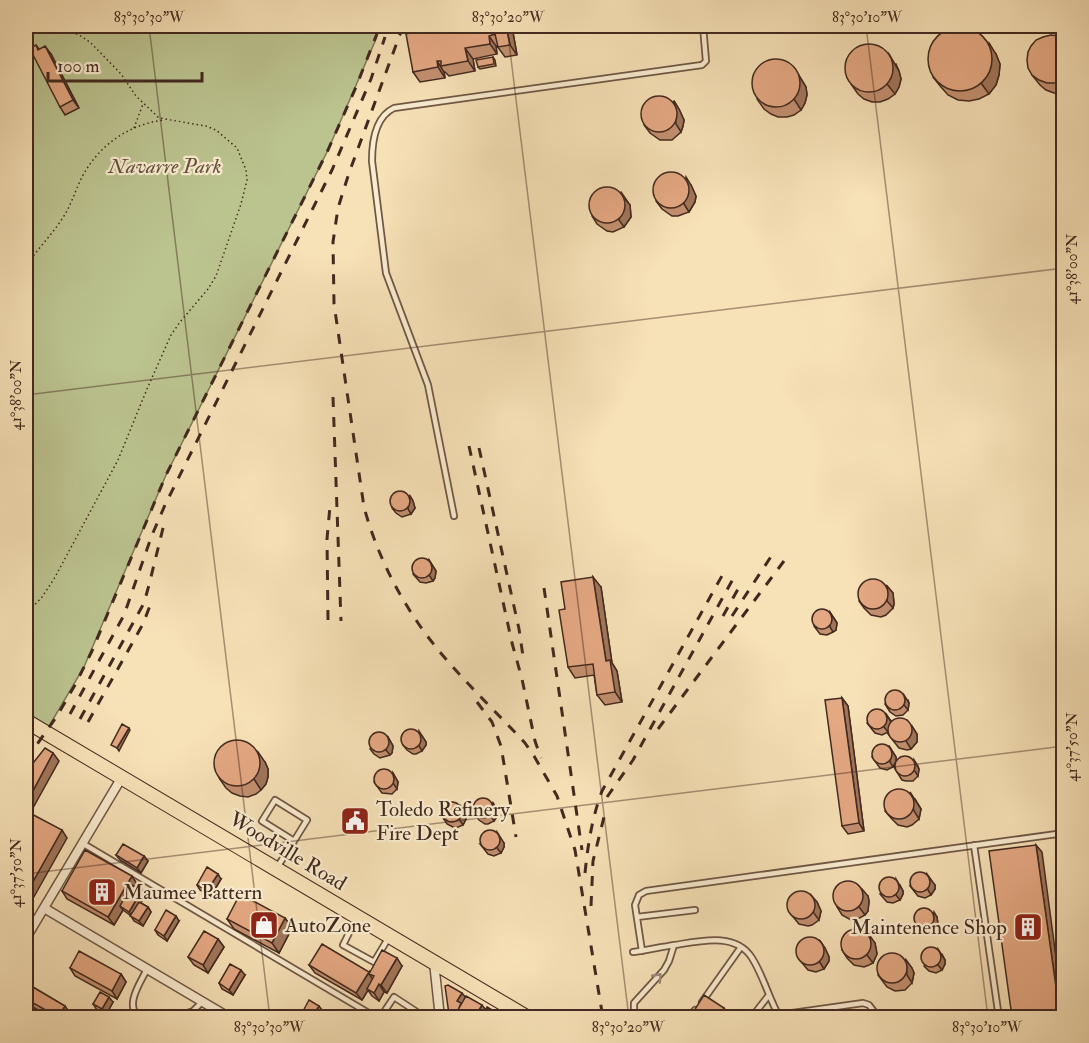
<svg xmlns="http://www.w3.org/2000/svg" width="1089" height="1043" viewBox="0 0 1089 1043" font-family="'IM FELL Double Pica',serif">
	<rect width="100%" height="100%" fill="#f7e1b7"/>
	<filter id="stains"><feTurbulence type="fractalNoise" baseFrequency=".00333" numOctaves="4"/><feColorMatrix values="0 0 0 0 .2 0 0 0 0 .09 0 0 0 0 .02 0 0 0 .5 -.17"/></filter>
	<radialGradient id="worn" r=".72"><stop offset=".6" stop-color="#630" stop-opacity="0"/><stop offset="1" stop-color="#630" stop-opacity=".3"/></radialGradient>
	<path fill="#bbc38f" stroke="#7e7657" stroke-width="1.5" d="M 26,26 L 380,26 L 376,39 L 328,150 L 166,475 L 84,667 L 45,733 L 26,722 Z"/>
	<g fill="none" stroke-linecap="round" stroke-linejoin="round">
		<g stroke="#6f5745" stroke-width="8">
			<path id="service" d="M 454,516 L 428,385 L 386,273 L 372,161 C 372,142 375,117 394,108 L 702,65 L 706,61 L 703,26
				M 82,843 L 377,1018
				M 974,845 L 999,1018
				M 278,866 L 294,841 L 262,821 L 275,800 L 307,820 L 294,841
				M 1064,866 L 1060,875 L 1064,895
				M 637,917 L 695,910
				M 356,919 L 343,945 L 374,962 L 389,937
				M 642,951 L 635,905 L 639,895 L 646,891 L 1064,833
				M 633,952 C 647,950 661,947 675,945 C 700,941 736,932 752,958 C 764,977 769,999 780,1018
				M 702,1002 L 741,947
				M 778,1015 L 863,1003 L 869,1005 L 879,1018
				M 140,1018 C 123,1006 141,982 147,969
				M 174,1018 L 193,1011 L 202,1002
				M 380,1018 L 394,997 L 426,1018
				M 642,1018 L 634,1012 L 634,1003 L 664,970 L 669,961 L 674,945
				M 688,1018 L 695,1010
				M 751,1018 L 769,995"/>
		</g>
		<g stroke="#6f5745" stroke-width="11">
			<path id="minor" d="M 44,908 L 230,1018
				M 26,938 L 122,777
				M 434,962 L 440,1018"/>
		</g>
		<g stroke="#42291f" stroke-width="16">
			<path id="primary" d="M 26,721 L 528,1018"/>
		</g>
		<path stroke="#42291f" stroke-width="1.5" stroke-dasharray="1.5 3" stroke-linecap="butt" d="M 134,128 L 143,104
			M 26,267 C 36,250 51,236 62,219 C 71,206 75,191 82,177 C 99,145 128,125 163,120
			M 26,614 L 42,597 L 54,579 L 118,460 L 147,389 L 171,335 L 180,322 L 208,289 L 216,276 L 241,204 L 247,180 L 246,170 L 237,148 L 216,130 L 206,126 L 159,118 L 136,96 L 121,74 L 90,42 L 79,35 L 61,28 L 46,30 L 39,27 L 39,26"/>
		<use href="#service" stroke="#faecd0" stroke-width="4.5"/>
		<use href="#minor" stroke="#faecd0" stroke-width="8"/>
		<use href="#primary" stroke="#f7e1b7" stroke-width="14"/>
		<path stroke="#42291f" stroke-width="3" stroke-dasharray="10 10" stroke-linecap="butt" d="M 403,26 L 349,173 L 338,208 L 333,242 L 334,304 L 364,507 C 375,548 394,588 418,623 C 448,667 489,704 525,743 L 534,756 L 557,796 L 575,850 L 603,1018
			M 333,397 L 341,621
			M 469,446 L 512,643 L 522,679 L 535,741 L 541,758
			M 479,448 L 519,629 L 524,663
			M 544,588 L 582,850
			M 723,616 L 742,582
			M 732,616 L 772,555
			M 328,620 L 327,539 L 330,506
			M 477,702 L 492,722 L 501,746 L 516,837
			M 70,714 L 124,615 L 152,535 L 165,505 L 332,170 L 371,79 L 385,37
			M 80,719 L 144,603 L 149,585 L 165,520
			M 88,722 L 143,624 L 151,603
			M 658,729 L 790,553
			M 26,760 L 57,716 L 75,685 L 92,651 L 166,475 L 328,150 L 356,87 L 380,26
			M 607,797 L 633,760 L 733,579
			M 585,873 C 588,844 592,818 602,791 L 723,574
			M 591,906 L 593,861 L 604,817"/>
	</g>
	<path fill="#c49070" stroke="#42291f" stroke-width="1.5" d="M 512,27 L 517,55 L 505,57 L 497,46 L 496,46 L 497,54 L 473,59 L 475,71 L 449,76 L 445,72 L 444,72 L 445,78 L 420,82 L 413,72 L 418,31 Z
		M 1064,39 L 1064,93 L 1054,93 L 1046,90 L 1040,85 L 1032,75 Z
		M 36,45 L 39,49 L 51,54 L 79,108 L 65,115 L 60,107 Z
		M 996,54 L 1000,64 L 999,75 L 996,85 L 989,94 L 979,99 L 969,101 L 958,100 L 948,95 L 941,87 L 933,77 Z
		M 493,57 L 495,60 L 496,66 L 480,69 L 478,67 Z
		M 896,64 L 899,71 L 901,79 L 899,87 L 895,94 L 888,99 L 880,102 L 872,102 L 864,99 L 858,94 L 851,84 Z
		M 795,69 L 806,87 L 807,95 L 805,103 L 801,110 L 794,115 L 787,117 L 778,117 L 771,114 L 764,109 L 757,99 Z
		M 674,101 L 679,109 L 684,120 L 683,126 L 681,132 L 672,140 L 660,140 L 650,133 L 644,125 Z
		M 691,185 L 696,196 L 695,202 L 689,212 L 678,216 L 672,216 L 662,209 L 656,201 Z
		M 621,192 L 630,205 L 631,217 L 624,227 L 613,232 L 607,231 L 597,224 L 592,216 Z
		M 410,496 L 413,501 L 415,508 L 411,514 L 402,517 L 396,513 L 392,508 Z
		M 429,560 L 436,571 L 435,578 L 433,581 L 426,583 L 420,582 L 413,574 Z
		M 887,586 L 893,593 L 894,604 L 893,608 L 886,615 L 881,617 L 871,615 L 864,608 L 859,601 Z
		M 601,587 L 612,663 L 617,671 L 622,702 L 605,705 L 597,695 L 594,675 L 575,678 L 568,667 L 565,609 Z
		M 833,617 L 837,623 L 836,630 L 833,632 L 827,635 L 820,634 L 814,626 Z
		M 842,698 L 848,706 L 864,831 L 848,834 L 842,826 Z
		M 908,700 L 909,703 L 908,710 L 903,715 L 896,716 L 890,712 L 885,704 Z
		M 886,714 L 891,721 L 907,720 L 917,734 L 917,742 L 911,749 L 907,750 L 899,748 L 888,734 L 888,732 L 882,735 L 875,733 L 867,723 Z
		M 422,736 L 426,742 L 426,745 L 422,751 L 416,754 L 413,754 L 407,750 L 403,745 Z
		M 388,737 L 393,746 L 392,753 L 390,755 L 380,758 L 374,754 L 370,749 Z
		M 889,746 L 896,757 L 896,760 L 914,760 L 918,766 L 919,769 L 918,776 L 913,781 L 906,781 L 902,780 L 895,769 L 894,764 L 893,767 L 887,770 L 880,768 L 872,757 Z
		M 265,762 L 268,769 L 268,777 L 266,784 L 261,790 L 256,794 L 248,797 L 240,796 L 232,793 L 226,788 L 219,778 Z
		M 393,773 L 398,782 L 397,789 L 392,794 L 382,793 L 374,782 Z
		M 915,799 L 921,809 L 919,819 L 912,825 L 907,827 L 898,825 L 891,818 L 885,811 Z
		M 493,803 L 496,808 L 498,815 L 494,821 L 488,824 L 485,824 L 479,820 L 475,815 Z
		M 461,806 L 465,812 L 466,819 L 463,825 L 456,828 L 453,827 L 447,824 L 443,818 Z
		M 504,843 L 504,847 L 501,853 L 494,856 L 488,854 L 480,844 Z
		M 116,855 L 144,856 L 148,861 L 141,873 L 120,860 Z
		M 221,879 L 211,896 L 200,890 L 197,885 Z
		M 137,884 L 136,887 L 145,895 L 141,903 L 148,907 L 151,912 L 143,926 L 134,921 L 131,916 L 123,910 L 114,925 L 67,899 L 62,891 Z
		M 900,885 L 903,891 L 903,894 L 900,900 L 893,903 L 887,902 L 880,894 Z
		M 935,885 L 935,889 L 931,895 L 925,898 L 918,896 L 910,886 Z
		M 868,896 L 869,901 L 868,911 L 865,915 L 856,920 L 851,920 L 842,915 L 837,907 Z
		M 817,902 L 821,911 L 819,920 L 812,925 L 808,926 L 799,924 L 790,913 Z
		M 937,917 L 938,924 L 935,930 L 929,933 L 925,933 L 919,929 L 916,924 Z
		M 285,918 L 292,928 L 279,953 L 234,929 L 227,919 Z
		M 179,921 L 167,941 L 158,935 L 155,930 Z
		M 218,939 L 224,947 L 208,973 L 194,965 L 188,957 Z
		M 820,941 L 825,948 L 829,957 L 829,961 L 824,969 L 816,972 L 808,970 L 799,959 Z
		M 875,943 L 877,954 L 873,963 L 869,965 L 864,967 L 854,965 L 847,958 L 842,950 Z
		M 942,954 L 945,960 L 945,964 L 942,970 L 936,973 L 929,971 L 924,966 Z
		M 906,960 L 912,968 L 914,973 L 912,983 L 905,990 L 895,991 L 887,987 L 878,975 Z
		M 309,965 L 369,972 L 402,966 L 387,993 L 384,992 L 379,1001 L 372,996 L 368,990 L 362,1000 L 315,973 Z
		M 70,968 L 121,974 L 126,982 L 117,999 L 75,976 Z
		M 245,975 L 233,995 L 222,989 L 219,983 Z
		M 26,983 L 65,1006 L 70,1014 L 68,1017 L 50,1017 L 26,1003 Z
		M 113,1002 L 106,1015 L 97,1010 L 93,1004 Z"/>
	<path fill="#a0765b" stroke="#42291f" stroke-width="1.5" d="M 506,26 L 511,26 L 512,27 L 517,55 L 510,45 Z
		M 489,36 L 496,46 L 497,54 L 490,44 Z
		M 989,43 L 996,54 L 1000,64 L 999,75 L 996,85 L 989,94 L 981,83 Z
		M 45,46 L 51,54 L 79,108 L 73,100 Z
		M 465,48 L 473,59 L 475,71 L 468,61 Z
		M 889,54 L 899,71 L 901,79 L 899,87 L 895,94 L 887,84 Z
		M 437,61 L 444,72 L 445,78 L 438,67 Z
		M 795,69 L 806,87 L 807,95 L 805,103 L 801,110 L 794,99 Z
		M 674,101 L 679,109 L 684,120 L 683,126 L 681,132 L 676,124 Z
		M 686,177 L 691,185 L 696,196 L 695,202 L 689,212 L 684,204 Z
		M 624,198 L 630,205 L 631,217 L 624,227 L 619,220 Z
		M 410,496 L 413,501 L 415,508 L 411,514 L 408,509 Z
		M 429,560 L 436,571 L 435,578 L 433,581 L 429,575 Z
		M 593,577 L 601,587 L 612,663 L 617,671 L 622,702 L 615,692 L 606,661 Z
		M 887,586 L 893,593 L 894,604 L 893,608 L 887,601 Z
		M 830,612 L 837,623 L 836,630 L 833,632 L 830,627 Z
		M 904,695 L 909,703 L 908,710 L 904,705 Z
		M 842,698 L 848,706 L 864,831 L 859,823 Z
		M 886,714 L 891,722 L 888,732 L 884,727 Z
		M 912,726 L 917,734 L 917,742 L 911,749 L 906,741 Z
		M 129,728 L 130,730 L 119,751 L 117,748 Z
		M 419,731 L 426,742 L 426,745 L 422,751 L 419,746 Z
		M 388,737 L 393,746 L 392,753 L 390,755 L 386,750 Z
		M 889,746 L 896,757 L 896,761 L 893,767 L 890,762 Z
		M 258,752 L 265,762 L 268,769 L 268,777 L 266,784 L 261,790 L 254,779 Z
		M 53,753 L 59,761 L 28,817 L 26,813 L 26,804 Z
		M 914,760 L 919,769 L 918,776 L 914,770 Z
		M 393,773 L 398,782 L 397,789 L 393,783 Z
		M 910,792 L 921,809 L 919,819 L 914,811 Z
		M 493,803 L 496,808 L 498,815 L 494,821 L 491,816 Z
		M 461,806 L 465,812 L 466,819 L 463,825 L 459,819 Z
		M 62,830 L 67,838 L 26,911 L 26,894 Z
		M 497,832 L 504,843 L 504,847 L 501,853 L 497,848 Z
		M 1036,845 L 1042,852 L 1061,995 L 1056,987 Z
		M 144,856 L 148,861 L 141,873 L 137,868 Z
		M 218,874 L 221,879 L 211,896 L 207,891 Z
		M 927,874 L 935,885 L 935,889 L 931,895 L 928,890 Z
		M 132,876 L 137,884 L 124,908 L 120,906 L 123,910 L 114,925 L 108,917 Z
		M 896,879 L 903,891 L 903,894 L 900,900 L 896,895 Z
		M 862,889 L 868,896 L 869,901 L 868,911 L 865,915 L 859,907 Z
		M 142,890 L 145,895 L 133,917 L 129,912 Z
		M 811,895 L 817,902 L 821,911 L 819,920 L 813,912 Z
		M 148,907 L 151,912 L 143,926 L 139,921 Z
		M 934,912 L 937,917 L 938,924 L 935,930 L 932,925 Z
		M 176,916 L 179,921 L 167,941 L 164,936 Z
		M 285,918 L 292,928 L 279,953 L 272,943 Z
		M 870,936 L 875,943 L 877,954 L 873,963 L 867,955 Z
		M 218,939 L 224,947 L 208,973 L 203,965 Z
		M 820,941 L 825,948 L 829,957 L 829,961 L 824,969 L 819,961 Z
		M 938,949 L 945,960 L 945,964 L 942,970 L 938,965 Z
		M 397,958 L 402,966 L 387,993 L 381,985 Z
		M 906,960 L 912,968 L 914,973 L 912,983 L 907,975 Z
		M 241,970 L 245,975 L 233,995 L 229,990 Z
		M 369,972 L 369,974 L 374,981 L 367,989 L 368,990 L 362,1000 L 356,993 Z
		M 121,974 L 126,982 L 117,999 L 112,991 Z
		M 379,984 L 384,992 L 379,1001 L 374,993 Z
		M 462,993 L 466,998 L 461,1014 L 457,1010 L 457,1001 Z
		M 109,997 L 113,1002 L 106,1015 L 102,1009 Z
		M 482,1005 L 488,1013 L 485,1017 L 475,1017 Z
		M 65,1006 L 70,1014 L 68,1017 L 58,1017 Z
		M 319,1006 L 323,1011 L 319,1017 L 312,1017 Z
		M 724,1008 L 731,1017 L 718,1017 Z"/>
	<path fill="#e4a882" stroke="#42291f" stroke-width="1.5" d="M 417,26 L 506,26 L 510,45 L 498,47 L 495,34 L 489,36 L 490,44 L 465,48 L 468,61 L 441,66 L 441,61 L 437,61 L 438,67 L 413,72 L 406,34 L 418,31 Z
		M928 59a32 32 0 1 1 64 0a32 32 0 1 1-64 0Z
		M 1051,35 L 1058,36 L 1064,39 L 1064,80 L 1055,83 L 1047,83 L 1039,80 L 1032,75 L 1028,68 L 1027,60 L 1028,52 L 1031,46 L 1036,40 L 1043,37 Z
		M845 68a24 24 0 1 1 48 0a24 24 0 1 1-48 0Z
		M 36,45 L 38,50 L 45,46 L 73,100 L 60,107 L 30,49 Z
		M 493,57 L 494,64 L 478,67 L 476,60 Z
		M752 83a24 24 0 1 1 48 0a24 24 0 1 1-48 0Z
		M641 114a18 18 0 1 1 36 0a18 18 0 1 1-36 0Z
		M653 190a18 18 0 1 1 36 0a18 18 0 1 1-36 0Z
		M589 205a18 18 0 1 1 36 0a18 18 0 1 1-36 0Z
		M390 501a10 10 0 1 1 20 0a10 10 0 1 1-20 0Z
		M412 568a10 10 0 1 1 20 0a10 10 0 1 1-20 0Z
		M 593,577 L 606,661 L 610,660 L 615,692 L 597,695 L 593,664 L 568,667 L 559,610 L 565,609 L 561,582 Z
		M858 594a15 15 0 1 1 30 0a15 15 0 1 1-30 0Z
		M812 619a10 10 0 1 1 20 0a10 10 0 1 1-20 0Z
		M885 700a10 10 0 1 1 20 0a10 10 0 1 1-20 0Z
		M 842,698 L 859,823 L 842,826 L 825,700 Z
		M867 719a10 10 0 1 1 20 0a10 10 0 1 1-20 0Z
		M888 730a12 12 0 1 1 24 0a12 12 0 1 1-24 0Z
		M 122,724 L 129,728 L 117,748 L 111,745 Z
		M401 739a10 10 0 1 1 20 0a10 10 0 1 1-20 0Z
		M369 742a10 10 0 1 1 20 0a10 10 0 1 1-20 0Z
		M214 763a23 23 0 1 1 46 0a23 23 0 1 1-46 0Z
		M872 754a10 10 0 1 1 20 0a10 10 0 1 1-20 0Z
		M 45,748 L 53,753 L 26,804 L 26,772 Z
		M895 766a10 10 0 1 1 20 0a10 10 0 1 1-20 0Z
		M374 779a10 10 0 1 1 20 0a10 10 0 1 1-20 0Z
		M884 804a15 15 0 1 1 30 0a15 15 0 1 1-30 0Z
		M473 808a10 10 0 1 1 20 0a10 10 0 1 1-20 0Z
		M442 812a10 10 0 1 1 20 0a10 10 0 1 1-20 0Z
		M 26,811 L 62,830 L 26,894 Z
		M480 840a10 10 0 1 1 20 0a10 10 0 1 1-20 0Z
		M 123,844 L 144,856 L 137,868 L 116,855 Z
		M 1036,845 L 1056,987 L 1064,986 L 1064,1017 L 1012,1017 L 989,851 Z
		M 85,850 L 132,876 L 108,917 L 62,891 Z
		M 207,867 L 218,874 L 207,891 L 197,885 Z
		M910 882a10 10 0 1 1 20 0a10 10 0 1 1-20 0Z
		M879 887a10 10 0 1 1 20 0a10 10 0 1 1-20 0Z
		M833 896a15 15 0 1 1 30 0a15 15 0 1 1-30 0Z
		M 132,885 L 142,890 L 129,912 L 120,906 Z
		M787 905a14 14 0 1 1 28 0a14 14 0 1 1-28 0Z
		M 240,894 L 285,918 L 272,943 L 227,919 Z
		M 139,902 L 148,907 L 139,921 L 130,916 Z
		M914 918a10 10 0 1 1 20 0a10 10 0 1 1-20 0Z
		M 166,910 L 176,916 L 164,936 L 155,930 Z
		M841 944a15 15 0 1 1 30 0a15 15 0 1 1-30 0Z
		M 204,931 L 218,939 L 203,965 L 188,957 Z
		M796 951a14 14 0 1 1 28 0a14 14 0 1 1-28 0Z
		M 322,944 L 369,972 L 356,993 L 309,965 Z
		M921 957a10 10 0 1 1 20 0a10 10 0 1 1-20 0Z
		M 382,950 L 397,958 L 381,985 L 379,984 L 374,993 L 367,989 L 374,976 L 369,974 Z
		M 79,951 L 121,974 L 112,991 L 70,968 Z
		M877 968a15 15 0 1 1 30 0a15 15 0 1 1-30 0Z
		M 230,964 L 241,970 L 229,990 L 219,983 Z
		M 26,983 L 65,1006 L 58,1017 L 26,999 Z
		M 448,985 L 462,993 L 457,1001 L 461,1003 L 455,1017 L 449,1014 L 445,986 Z
		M 100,992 L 109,997 L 102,1009 L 93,1004 Z
		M 704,995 L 724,1008 L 718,1017 L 690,1017 Z
		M 466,996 L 482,1005 L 475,1017 L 454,1017 Z
		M 309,1000 L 319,1006 L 312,1017 L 300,1017 Z
		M 26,1005 L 47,1017 L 26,1017 Z
		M 487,1007 L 499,1014 L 497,1017 L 481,1017 Z"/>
	<defs><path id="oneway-chevron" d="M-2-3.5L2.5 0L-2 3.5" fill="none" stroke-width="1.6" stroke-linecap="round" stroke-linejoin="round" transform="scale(1.5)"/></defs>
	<use stroke="#9e8a78" href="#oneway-chevron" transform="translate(658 977) rotate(-48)"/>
	<path fill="none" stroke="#42291f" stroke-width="1.5" stroke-opacity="0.45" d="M 149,26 L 270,1018M 507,26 L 629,1018M 866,26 L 988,1018M 26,395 L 1064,268M 26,874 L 1064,746"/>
	<defs>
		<g id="civic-square" transform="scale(1.5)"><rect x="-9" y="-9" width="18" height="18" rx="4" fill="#8f2418" stroke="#faecd0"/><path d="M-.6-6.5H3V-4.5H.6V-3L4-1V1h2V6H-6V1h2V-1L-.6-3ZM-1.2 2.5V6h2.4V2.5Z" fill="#fff"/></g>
		<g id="building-square" transform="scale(1.5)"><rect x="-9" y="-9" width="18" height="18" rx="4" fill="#8f2418" stroke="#faecd0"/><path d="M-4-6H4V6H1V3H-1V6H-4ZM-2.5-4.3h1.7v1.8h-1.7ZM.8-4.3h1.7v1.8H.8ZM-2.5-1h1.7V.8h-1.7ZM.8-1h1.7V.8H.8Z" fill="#fff"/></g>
		<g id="shop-square" transform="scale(1.5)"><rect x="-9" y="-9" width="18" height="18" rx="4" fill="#8f2418" stroke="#faecd0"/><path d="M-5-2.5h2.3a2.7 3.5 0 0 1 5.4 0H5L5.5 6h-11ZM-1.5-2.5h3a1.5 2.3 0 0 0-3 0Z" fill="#fff"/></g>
	</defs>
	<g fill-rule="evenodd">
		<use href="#civic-square" x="355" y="821"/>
		<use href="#building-square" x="102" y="892"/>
		<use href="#shop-square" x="264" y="925"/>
		<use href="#building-square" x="1028" y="927"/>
	</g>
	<g text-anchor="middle" stroke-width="4.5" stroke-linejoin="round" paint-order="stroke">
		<g font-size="21" font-style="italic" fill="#60503b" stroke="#faecd0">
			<text x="165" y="173">Navarre Park</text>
		</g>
		<g font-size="21" fill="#42291f" stroke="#faecd0" text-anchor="start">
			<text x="376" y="816">Toledo Refinery<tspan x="376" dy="24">Fire Dept</tspan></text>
			<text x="123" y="899">Maumee Pattern</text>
			<text x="285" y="932">AutoZone</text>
			<text x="1007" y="934" text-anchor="end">Maintenence Shop</text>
		</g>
		<g font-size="21" fill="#42291f" stroke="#faecd0">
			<text transform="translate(288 851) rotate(31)" y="7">Woodville Road</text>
		</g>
	</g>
	<rect width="1089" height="1043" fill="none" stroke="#f7e1b7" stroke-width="66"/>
	<path d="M48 72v9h154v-9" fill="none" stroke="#42291f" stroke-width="3"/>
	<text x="57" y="72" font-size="18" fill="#42291f" stroke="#faecd0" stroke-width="4.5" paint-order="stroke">100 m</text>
	<rect x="33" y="33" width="1023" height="977" fill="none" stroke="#42291f" stroke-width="2"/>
	<g font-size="15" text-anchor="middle" fill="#42291f">
		<text x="149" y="22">83°30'30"W</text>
		<text x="508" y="22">83°30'20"W</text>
		<text x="867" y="22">83°30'10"W</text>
		<text transform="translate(1072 269) rotate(-90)" y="5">41°38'00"N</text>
		<text transform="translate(16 395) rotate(-90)" y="5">41°38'00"N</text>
		<text transform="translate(1072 747) rotate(-90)" y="5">41°37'50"N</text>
		<text transform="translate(16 873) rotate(-90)" y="5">41°37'50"N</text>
		<text x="269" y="1032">83°30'30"W</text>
		<text x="628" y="1032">83°30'20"W</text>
		<text x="987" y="1032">83°30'10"W</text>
	</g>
	<rect width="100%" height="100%" filter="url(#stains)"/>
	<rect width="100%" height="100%" fill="url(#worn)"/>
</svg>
